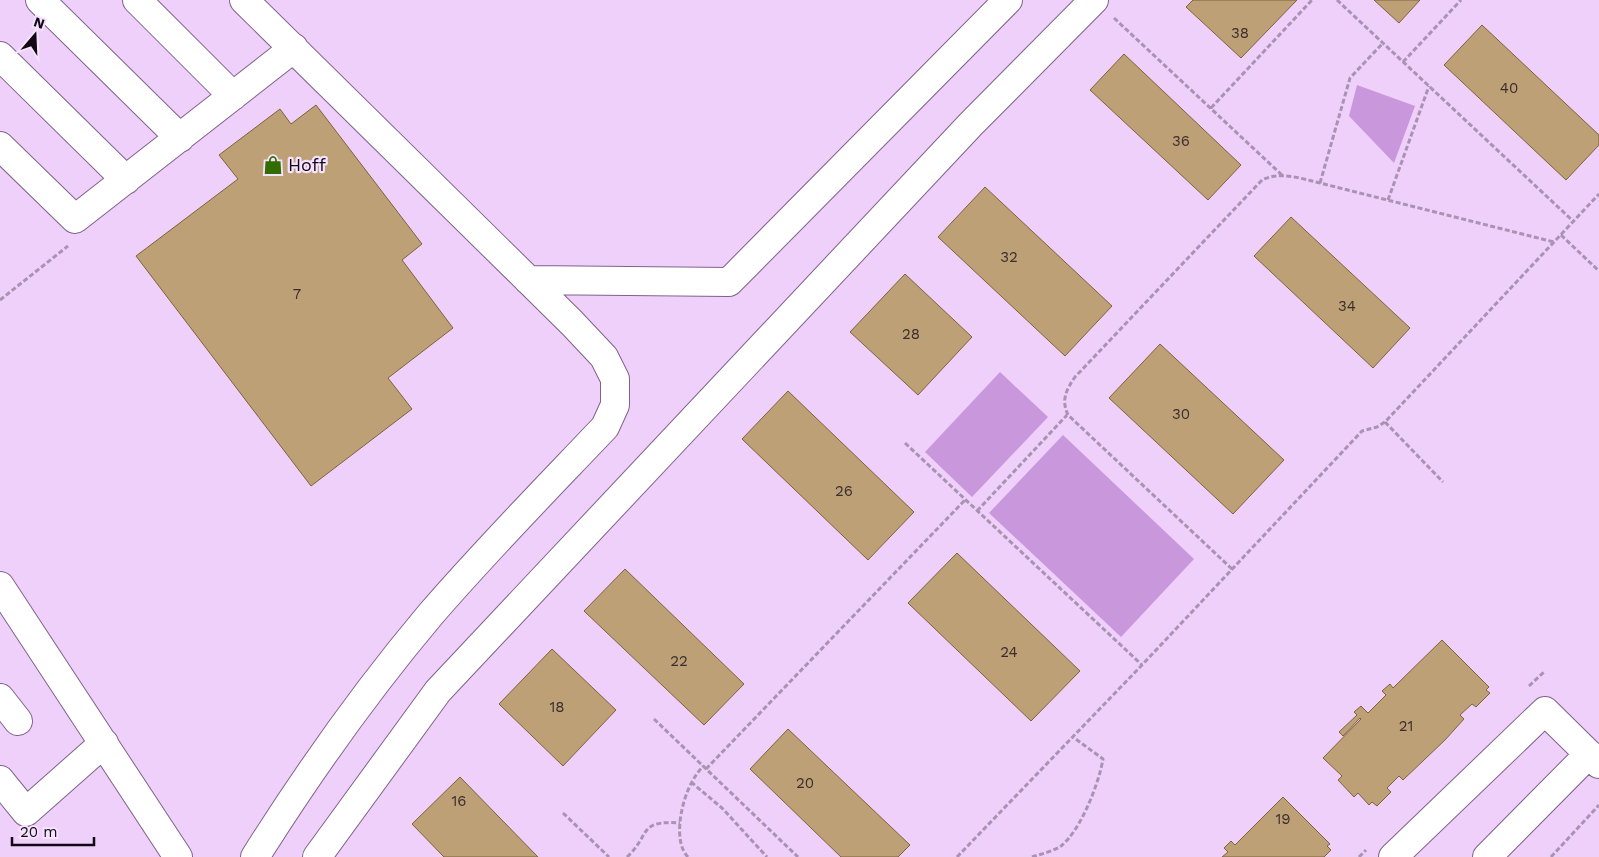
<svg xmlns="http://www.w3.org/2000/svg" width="1599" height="857" viewBox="0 0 1599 857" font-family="'Work Sans',sans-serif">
	<rect width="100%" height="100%" fill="#efd0fa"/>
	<path fill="#c997db" d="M 1357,85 L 1415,106 L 1394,163 L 1349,116 Z
		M 1000,372 L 1048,417 L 972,497 L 925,452 Z
		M 1063,435 L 1194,559 L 1121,637 L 989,513 Z"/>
	<path fill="#bda076" stroke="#7d633a" d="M 1193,0 L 1297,0 L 1241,58 L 1186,7 Z
		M 1374,0 L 1420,0 L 1399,23 Z
		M 1482,25 L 1599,135 L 1599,145 L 1566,180 L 1444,65 Z
		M 1124,54 L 1241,165 L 1208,200 L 1090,90 Z
		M 316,105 L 422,244 L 402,260 L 453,328 L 388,378 L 412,409 L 311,486 L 136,256 L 238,179 L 219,155 L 280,109 L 291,124 Z
		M 985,187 L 1112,306 L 1065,356 L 938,237 Z
		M 1291,217 L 1410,328 L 1373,368 L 1254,256 Z
		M 905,274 L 972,337 L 918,395 L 850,332 Z
		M 1160,344 L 1284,460 L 1233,514 L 1109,398 Z
		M 788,391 L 914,512 L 868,560 L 742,439 Z
		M 957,553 L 1080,671 L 1031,721 L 908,603 Z
		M 625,569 L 744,684 L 704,725 L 584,611 Z
		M 1442,640 L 1489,687 L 1486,690 L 1490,693 L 1476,707 L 1472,704 L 1460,715 L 1464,719 L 1445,740 L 1403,780 L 1399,776 L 1387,788 L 1391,792 L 1377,806 L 1372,802 L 1369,805 L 1358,793 L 1354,797 L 1338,780 L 1342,776 L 1323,758 L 1361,719 L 1360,718 L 1343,736 L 1339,732 L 1357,715 L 1354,712 L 1361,706 L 1368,713 L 1386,695 L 1382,691 L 1390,684 L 1393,688 Z
		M 552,649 L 616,710 L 563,766 L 499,704 Z
		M 788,729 L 910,845 L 898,857 L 841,857 L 750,769 Z
		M 460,777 L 538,857 L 444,857 L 412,824 Z
		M 1283,797 L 1330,844 L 1327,846 L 1331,850 L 1324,857 L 1222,857 L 1228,852 L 1224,848 L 1231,841 L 1235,845 Z"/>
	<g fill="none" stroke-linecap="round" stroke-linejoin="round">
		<g stroke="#7f6389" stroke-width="30">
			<path id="minor" d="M 40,0 L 180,138
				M 137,0 L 233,96
				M 244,0 L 572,323 L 604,357 L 615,379 L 615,405 L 605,427 C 546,489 486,550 430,615 C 366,691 308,773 255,857
				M 0,56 L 126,180
				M 0,146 L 75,219 L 294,48
				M 528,280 L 729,282 L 1008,0
				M 0,586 L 178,857
				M 0,698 L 18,721
				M 0,780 L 26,812 L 104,743
				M 317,857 L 438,691 L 971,124 L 1094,0
				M 1393,857 L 1545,711 L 1599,764
				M 1487,857 L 1589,754"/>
		</g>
		<path stroke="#aa92b3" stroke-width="3" stroke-dasharray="5 2.5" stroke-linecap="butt" d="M 1337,0 L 1573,221
			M 1114,18 L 1283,176
			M 1403,62 L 1461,0
			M 1211,108 L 1312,0
			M 1320,183 L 1350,78 L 1383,43
			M 1388,200 L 1429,86
			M 1561,235 L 1599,271
			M 0,300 L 68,246
			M 1385,422 L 1443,482
			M 905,443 L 1142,665
			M 977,511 L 1067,415
			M 1232,569 L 1068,415 C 1061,400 1066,390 1075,377 L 1262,180 C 1278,172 1296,177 1312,181 L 1554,242
			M 1529,686 L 1545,671
			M 654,719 L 798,857
			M 706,769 L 965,500
			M 691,782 L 722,808 L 767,857
			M 563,813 L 609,857
			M 627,857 C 651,835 637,820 680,823
			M 688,857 C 672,841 682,799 692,782 C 695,776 699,771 703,766
			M 957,857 L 1142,665 L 1362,431 L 1377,427 L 1385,422 L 1599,194
			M 1032,857 C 1041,854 1054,851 1061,846 C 1081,830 1099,783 1103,759 L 1073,737
			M 1359,857 L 1366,850
			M 1551,857 L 1599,805"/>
		<use href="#minor" stroke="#fff" stroke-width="28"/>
	</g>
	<defs>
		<g id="shop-bare" transform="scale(1.5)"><path d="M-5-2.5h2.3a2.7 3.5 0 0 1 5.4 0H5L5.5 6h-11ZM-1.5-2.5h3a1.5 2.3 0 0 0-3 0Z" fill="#306e01" stroke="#f5e2fc" stroke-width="2.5" paint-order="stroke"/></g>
	</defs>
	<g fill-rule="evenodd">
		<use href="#shop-bare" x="273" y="165"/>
	</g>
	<g text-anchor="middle" stroke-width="4.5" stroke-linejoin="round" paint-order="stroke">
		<g font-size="15" fill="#3d2e2e">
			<text x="1240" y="38">38</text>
			<text x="1509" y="93">40</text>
			<text x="1181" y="146">36</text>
			<text x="1009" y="262">32</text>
			<text x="297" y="299">7</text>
			<text x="1347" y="311">34</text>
			<text x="911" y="339">28</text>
			<text x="1181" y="419">30</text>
			<text x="844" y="496">26</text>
			<text x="1009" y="657">24</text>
			<text x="679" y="666">22</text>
			<text x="557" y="712">18</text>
			<text x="1406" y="731">21</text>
			<text x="805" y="788">20</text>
			<text x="459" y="806">16</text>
			<text x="1283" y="824">19</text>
		</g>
		<g font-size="18" fill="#120816" stroke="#f5e2fc" text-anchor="start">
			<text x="288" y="171">Hoff</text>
		</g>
	</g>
	<g transform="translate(35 35) rotate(19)" stroke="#f5e2fc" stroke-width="4" paint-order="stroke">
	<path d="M0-4L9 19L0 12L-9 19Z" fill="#120816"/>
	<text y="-8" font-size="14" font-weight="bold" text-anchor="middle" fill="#120816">N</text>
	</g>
	<path d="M12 837v8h82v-8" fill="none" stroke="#120816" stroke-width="2.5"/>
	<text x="20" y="837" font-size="15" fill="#120816" stroke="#f5e2fc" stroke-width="4" paint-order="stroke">20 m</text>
</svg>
